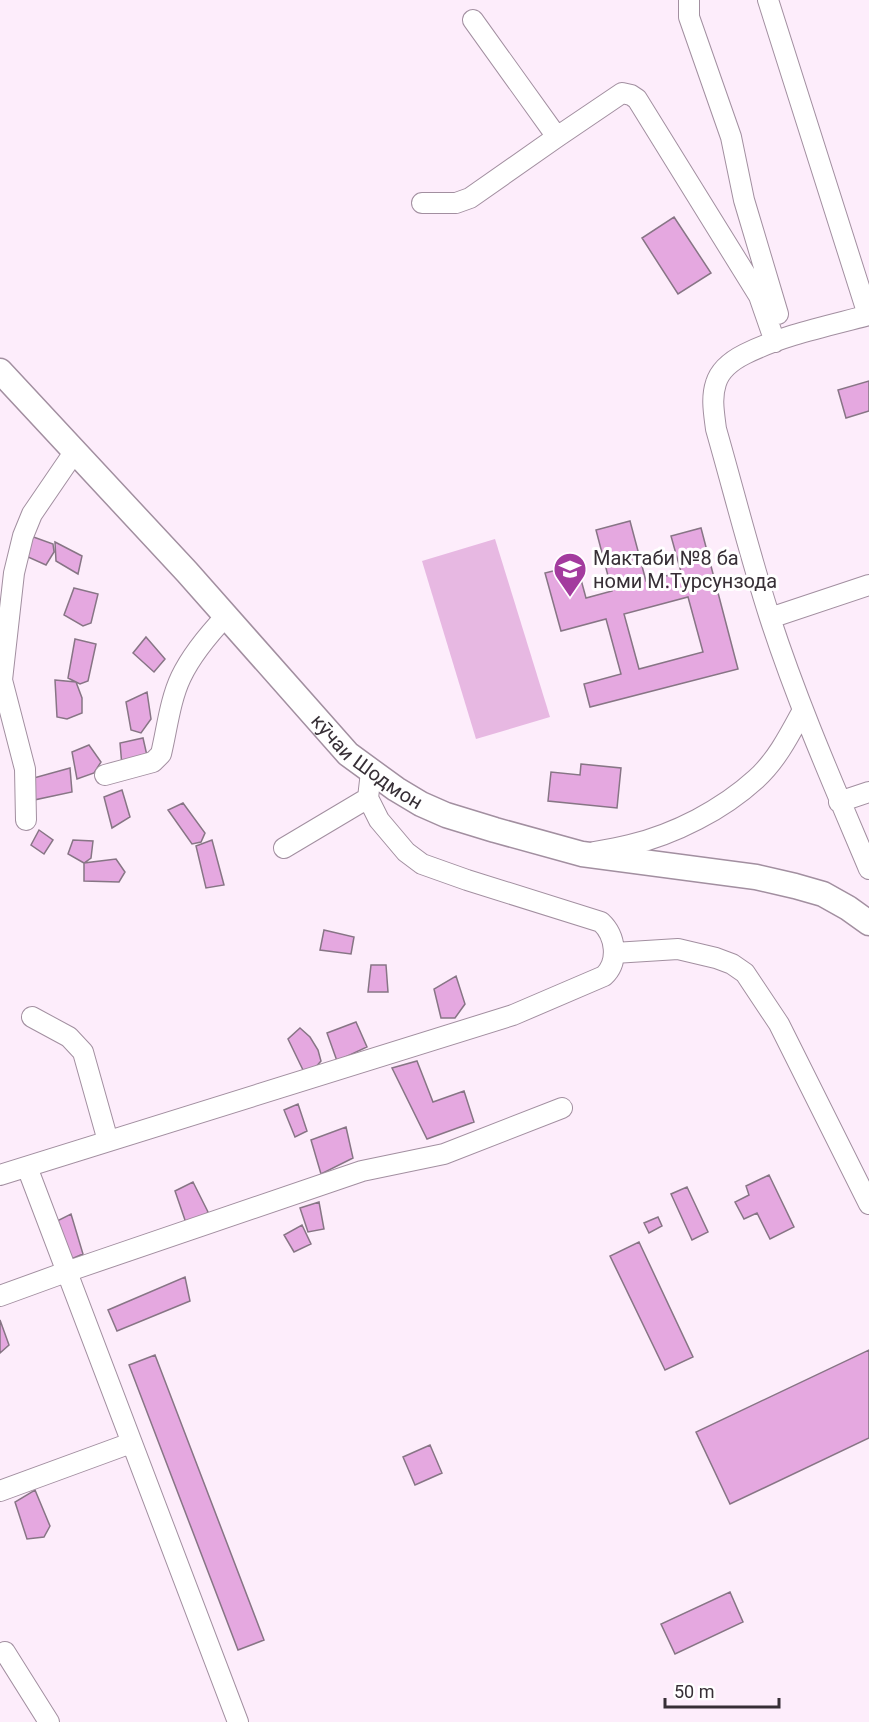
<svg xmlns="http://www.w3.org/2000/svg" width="869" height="1722" viewBox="0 0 869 1722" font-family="Roboto,sans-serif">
	<rect width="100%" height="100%" fill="#fdedfb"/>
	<path fill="#e7b8e2" d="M 495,539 L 550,717 L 476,739 L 422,561 Z"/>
	<path fill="#e5a8e0" stroke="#877585" stroke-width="1.5" fill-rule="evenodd" d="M 674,217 L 711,273 L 678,294 L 642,238 Z
		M 869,381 L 869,411 L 846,418 L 838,390 Z
		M 630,521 L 646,581 L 681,572 L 671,536 L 701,528 L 738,669 L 590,707 L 584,684 L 621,674 L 606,619 L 561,631 L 545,573 L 577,565 L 586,598 L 612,591 L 596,530 ZM 688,597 L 703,652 L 639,669 L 624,614 Z
		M 28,535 L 53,544 L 54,552 L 46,565 L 19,553 Z
		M 55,542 L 82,556 L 78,574 L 56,561 Z
		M 74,588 L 98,594 L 91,623 L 83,626 L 64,615 Z
		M 146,637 L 165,659 L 154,672 L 133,653 Z
		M 75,639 L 96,644 L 88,681 L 80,684 L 68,678 Z
		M 55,680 L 76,682 L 82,698 L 82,713 L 67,719 L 57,717 Z
		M 147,692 L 151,719 L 141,733 L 131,730 L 126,702 Z
		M 143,738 L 148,760 L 122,766 L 120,743 Z
		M 89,745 L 101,762 L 94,773 L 77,779 L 72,752 Z
		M 581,764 L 621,768 L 617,808 L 548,801 L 551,772 L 580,775 Z
		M 70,768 L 72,792 L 34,800 L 30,779 Z
		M 122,790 L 130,817 L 112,828 L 104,797 Z
		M 183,803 L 205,833 L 201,842 L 192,844 L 168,810 Z
		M 39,830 L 53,840 L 44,854 L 31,845 Z
		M 73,840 L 93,841 L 91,858 L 84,863 L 68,854 Z
		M 212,840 L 224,885 L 206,888 L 196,846 Z
		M 116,859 L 125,872 L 119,882 L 84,881 L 84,863 Z
		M 324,930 L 354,937 L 351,954 L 320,950 Z
		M 371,965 L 386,965 L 388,992 L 368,992 Z
		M 456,976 L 465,1004 L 455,1018 L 441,1018 L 434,989 Z
		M 356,1022 L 367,1047 L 337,1061 L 327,1033 Z
		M 300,1028 L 310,1037 L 318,1050 L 321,1061 L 314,1069 L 303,1070 L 288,1039 Z
		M 417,1061 L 433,1102 L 464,1091 L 474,1122 L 427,1139 L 392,1068 Z
		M 298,1104 L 307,1131 L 295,1137 L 284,1110 Z
		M 346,1127 L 353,1158 L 321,1174 L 311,1140 Z
		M 769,1175 L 794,1227 L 770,1239 L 757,1213 L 744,1219 L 735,1202 L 749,1195 L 746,1186 Z
		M 193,1182 L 208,1212 L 201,1222 L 186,1223 L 175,1191 Z
		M 687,1187 L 708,1232 L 692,1240 L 671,1194 Z
		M 319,1202 L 324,1229 L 308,1232 L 300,1208 Z
		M 71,1214 L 83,1254 L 69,1260 L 53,1223 Z
		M 658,1217 L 662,1226 L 649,1233 L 644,1223 Z
		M 302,1225 L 311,1244 L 294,1252 L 284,1235 Z
		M 639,1242 L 693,1357 L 665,1370 L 610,1256 Z
		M 185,1277 L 190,1301 L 117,1331 L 108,1310 Z
		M 0,1320 L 9,1345 L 0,1353 Z
		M 869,1350 L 869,1438 L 730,1504 L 696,1432 Z
		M 155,1355 L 264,1640 L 238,1650 L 129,1365 Z
		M 430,1445 L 442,1473 L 415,1485 L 403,1457 Z
		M 35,1490 L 50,1526 L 44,1537 L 27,1539 L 15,1502 Z
		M 730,1592 L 743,1622 L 675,1654 L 661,1624 Z"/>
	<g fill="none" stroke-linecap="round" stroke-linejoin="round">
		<g stroke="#a28fa0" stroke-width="22">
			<path id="minor" d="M 689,0 L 689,17 L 731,137 L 744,200 L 778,314
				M 768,0 L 868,315
				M 473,20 L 557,137
				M 422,203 L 456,203 L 470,198 L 557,137 L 622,93 L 631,95 L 637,99 L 759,296 L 775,342
				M 869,315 C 828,326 783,335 745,354 C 733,360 720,370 716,383 C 711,398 714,413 716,429 C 734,492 750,556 770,618 C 798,704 834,786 869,869
				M 770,618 L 869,585
				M 2,680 L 25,769 L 26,820
				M 0,681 L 2,680 L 14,573 L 23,536 L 32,514 L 75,451
				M 105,775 L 153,762 L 161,754 C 167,729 170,700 181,677 C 192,654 209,634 226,616
				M 839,802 L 869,792
				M 284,848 L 368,798
				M 594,852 C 606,850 618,848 630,845 C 675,834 722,810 756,779 C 777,760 790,734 803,710
				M 614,953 L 678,949 L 716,958 L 732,964 L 745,973 L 779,1024 L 869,1204
				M 32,1017 L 69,1037 L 83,1052 L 108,1141
				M 27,1167 L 238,1722
				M 0,1175 L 513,1015 L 604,976 C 619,962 616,936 601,922 L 467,880 L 422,864 L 406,852 L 379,820 L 368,798 L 371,772
				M 0,1296 L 66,1272 L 362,1171 L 444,1154 L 562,1108
				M 0,1491 L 131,1443
				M 5,1652 L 49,1722"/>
		</g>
		<g stroke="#a28fa0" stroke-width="27">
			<g id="major">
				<path id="s1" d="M 0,371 L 187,572 L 348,754 L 396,789 L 421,804 L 446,815 L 495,830 L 582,854 L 756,877 L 795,886 L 823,894 L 848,908 L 869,923"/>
			</g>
		</g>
		<use href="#minor" stroke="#fff" stroke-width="20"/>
		<use href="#major" stroke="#fff" stroke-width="24"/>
	</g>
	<defs>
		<g id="school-pin" transform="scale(1.725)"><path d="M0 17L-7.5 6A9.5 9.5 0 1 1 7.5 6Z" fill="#a33b9e" stroke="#fff"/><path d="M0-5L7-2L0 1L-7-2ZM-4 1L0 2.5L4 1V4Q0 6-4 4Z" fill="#fff"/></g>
	</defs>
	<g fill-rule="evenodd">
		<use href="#school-pin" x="570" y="569"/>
	</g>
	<g text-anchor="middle" stroke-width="6" stroke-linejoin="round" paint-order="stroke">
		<g font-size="20" fill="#372f36" stroke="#fff" text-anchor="start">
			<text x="593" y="565">Мактаби №8 ба<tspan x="593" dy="23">номи М.Турсунзода</tspan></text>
		</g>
		<g font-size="20" fill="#372f36" stroke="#fff">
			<text dy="7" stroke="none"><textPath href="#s1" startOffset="537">кӯчаи Шодмон</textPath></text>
		</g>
	</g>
	<path d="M665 1698v9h114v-9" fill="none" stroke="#372f36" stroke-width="3"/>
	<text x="674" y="1698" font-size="18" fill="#372f36" stroke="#ffffff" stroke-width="4.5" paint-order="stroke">50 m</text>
</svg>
